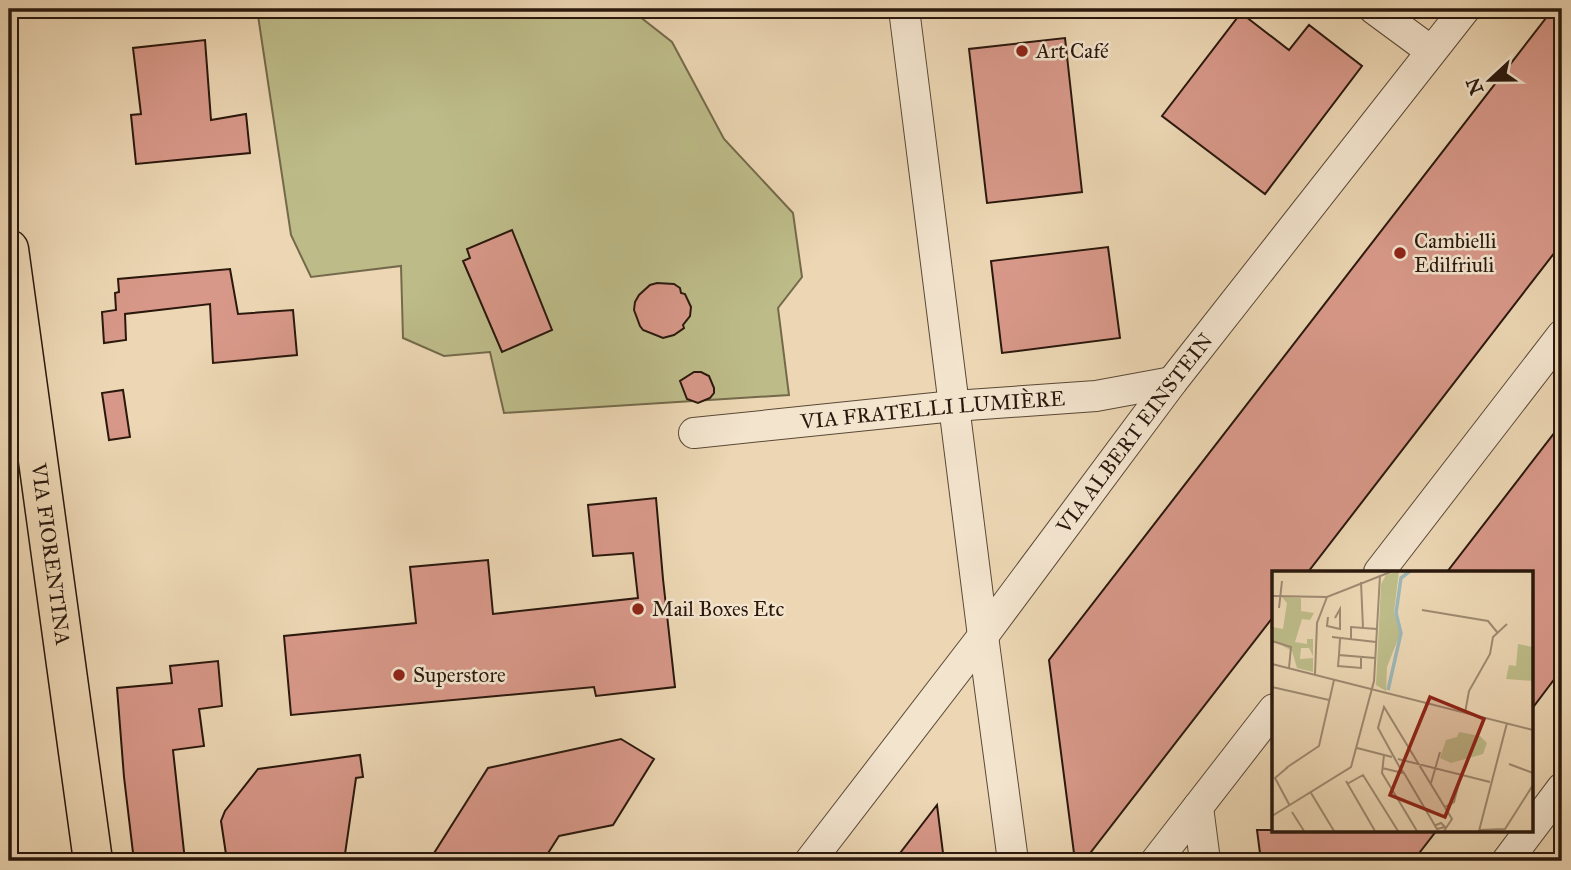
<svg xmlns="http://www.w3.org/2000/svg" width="1571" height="870" viewBox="0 0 1571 870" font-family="'IM FELL Great Primer',serif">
	<rect width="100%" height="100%" fill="#ecd6b3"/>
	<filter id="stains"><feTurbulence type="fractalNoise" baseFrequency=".00286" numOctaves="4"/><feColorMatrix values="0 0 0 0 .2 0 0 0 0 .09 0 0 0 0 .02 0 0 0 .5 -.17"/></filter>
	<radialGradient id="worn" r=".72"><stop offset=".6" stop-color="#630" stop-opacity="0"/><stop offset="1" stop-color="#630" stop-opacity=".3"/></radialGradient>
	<path fill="#bdbc89" stroke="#746a4b" stroke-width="2" d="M 257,9 L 630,9 L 672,42 L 724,139 L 793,213 L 802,277 L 778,308 L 789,395 L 504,413 L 490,352 L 444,356 L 403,338 L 401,266 L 311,277 L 291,235 Z"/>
	<path fill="#d89889" stroke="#2a180d" stroke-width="2" d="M 1553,9 L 1562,9 L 1562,243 L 1308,572 L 1273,572 L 1273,617 L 1084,861 L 1075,861 L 1049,660 Z
		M 1241,13 L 1289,50 L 1309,25 L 1362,66 L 1265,194 L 1162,116 Z
		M 1065,38 L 1082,192 L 987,203 L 969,49 Z
		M 205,40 L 211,120 L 246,114 L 250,153 L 136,164 L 131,115 L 141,114 L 133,48 Z
		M 512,230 L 552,330 L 502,352 L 463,261 L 470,258 L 467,249 Z
		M 1108,247 L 1120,338 L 1002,353 L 991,261 Z
		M 230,269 L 238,314 L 293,310 L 297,355 L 213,363 L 210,304 L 125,314 L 126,340 L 104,343 L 102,312 L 116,310 L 115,293 L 119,292 L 118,279 Z
		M 657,283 L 674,284 L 680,288 L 681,293 L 685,294 L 691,307 L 690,316 L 683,325 L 684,328 L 674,335 L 663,338 L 643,330 L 640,326 L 634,310 L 635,302 L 639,295 L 650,285 Z
		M 694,372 L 701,372 L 709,376 L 714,388 L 714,393 L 710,398 L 698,403 L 687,399 L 680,381 Z
		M 123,390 L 130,437 L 109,440 L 102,393 Z
		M 1562,423 L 1562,669 L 1531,710 L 1531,572 L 1447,572 Z
		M 656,498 L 663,579 L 675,687 L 596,696 L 594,687 L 291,715 L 284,636 L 416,623 L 410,567 L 488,560 L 493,614 L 638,598 L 633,553 L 593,556 L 588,505 Z
		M 218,661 L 222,706 L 199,709 L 204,746 L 173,750 L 185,861 L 134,861 L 124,777 L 117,688 L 172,683 L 170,666 Z
		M 621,739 L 654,759 L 613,825 L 559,836 L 543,861 L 429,861 L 488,768 Z
		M 360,755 L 363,777 L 356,778 L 344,861 L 227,861 L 221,821 L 225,811 L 258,769 Z
		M 937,805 L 944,861 L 894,861 Z
		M 1257,830 L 1437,830 L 1413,861 L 1261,861 Z"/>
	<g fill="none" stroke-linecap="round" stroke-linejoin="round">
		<g stroke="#5a4836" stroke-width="32">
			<g id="minor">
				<path d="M 904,9 L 983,636 L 1013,861"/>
				<path d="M 1374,9 L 1431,51"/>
				<path id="s1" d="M 694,433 L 954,406 L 1096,396 L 1172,382"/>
				<path d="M 1379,572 L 1562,335"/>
				<path d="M 1198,807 L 1205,861"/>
				<path id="s2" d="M 810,861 L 983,636 L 1172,382 L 1465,9"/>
				<path d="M 1156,861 L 1274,709"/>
				<path d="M 1507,861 L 1562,788"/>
			</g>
		</g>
		<g stroke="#2a180d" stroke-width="41">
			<g id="primary">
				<path id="s3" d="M 9,249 L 93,861"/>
			</g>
		</g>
		<use href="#minor" stroke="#f3e4ce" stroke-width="30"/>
		<use href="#primary" stroke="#ecd6b3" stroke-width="38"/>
	</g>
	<g fill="#8f2418" stroke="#f3e4ce" stroke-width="2.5">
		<circle cx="1022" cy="51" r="7"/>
		<circle cx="1400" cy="253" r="7"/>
		<circle cx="638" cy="609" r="7"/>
		<circle cx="399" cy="675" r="7"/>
	</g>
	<g text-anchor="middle" stroke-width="5" stroke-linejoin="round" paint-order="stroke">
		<g font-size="21" fill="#2a180d" stroke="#f3e4ce" text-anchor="start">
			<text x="1036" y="58">Art Café</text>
			<text x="1414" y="248">Cambielli<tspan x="1414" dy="24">Edilfriuli</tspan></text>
			<text x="652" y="616">Mail Boxes Etc</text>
			<text x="413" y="682">Superstore</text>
		</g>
		<g font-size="21" fill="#2a180d" stroke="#f3e4ce">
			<text dy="7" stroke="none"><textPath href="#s1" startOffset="240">VIA FRATELLI LUMIÈRE</textPath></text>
			<text dy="7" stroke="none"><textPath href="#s2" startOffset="537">VIA ALBERT EINSTEIN</textPath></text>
			<text dy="7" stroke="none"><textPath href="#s3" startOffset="308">VIA FIORENTINA</textPath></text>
		</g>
	</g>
	<g transform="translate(1272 571)">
		<rect width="261" height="261" fill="#ecd6b3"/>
		<path d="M 127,0 L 122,41 L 128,63 L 115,96 L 114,120 L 104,114 L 109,13 L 114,4 ZM 10,26 L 29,27 L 29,40 L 42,42 L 38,49 L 30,48 L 23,71 L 35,73 L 35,68 L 41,68 L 41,85 L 37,77 L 29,77 L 28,88 L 41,87 L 41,101 L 25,97 L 20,80 L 0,69 L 0,56 L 11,58 L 15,32 ZM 246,73 L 261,76 L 261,110 L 234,108 L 237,94 L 244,95 ZM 187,161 L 208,165 L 215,172 L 211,183 L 179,192 L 168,187 L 174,169 L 185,166 Z" fill="#bdbc89"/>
		<path fill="none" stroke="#9db7b7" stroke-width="3.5" d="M 116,119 L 129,62 L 124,42 L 129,7 L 138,0"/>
		<path fill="none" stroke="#9e8a71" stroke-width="2" d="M 89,11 L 91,57M 0,25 L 55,26 L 121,0M 7,37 L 10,10M 150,39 L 216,50 L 225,61M 56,46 L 55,55 L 68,58 L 68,38 L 63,47M 60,66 L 104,71M 68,68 L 67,84 L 103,87M 79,69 L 79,56 L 105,58M 0,70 L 19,76 L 17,97M 67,84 L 66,95 L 89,97 L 89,86M 0,93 L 261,159M 43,103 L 45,52 L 55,26M 0,116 L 57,129M 193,142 L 197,120 L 218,83 L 221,66 L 235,53M 85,177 L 120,186M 112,184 L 110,202 L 145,260M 126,188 L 218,211M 237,193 L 261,202M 16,196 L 3,207 L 18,235M 14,197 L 47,175 L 62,109M 110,197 L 131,202M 74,210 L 103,260M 159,212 L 168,181M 75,213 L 91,204 L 126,260M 39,222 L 62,260M 173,236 L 182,231 L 189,204M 20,241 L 32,260M 0,245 L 79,196 L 102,110 L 108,4M 162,255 L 164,254 L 169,252 L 173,256 L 165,258 L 132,202 L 128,197 L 106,157 L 112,136 L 180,248 L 172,260M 207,259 L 233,258 L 261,214M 207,260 L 235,152"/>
		<path fill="#8f2418" fill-opacity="0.15" stroke="#8f2418" stroke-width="3.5" d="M 158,126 L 212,148 L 173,246 L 118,224 Z"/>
		<rect width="261" height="261" fill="none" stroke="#2a180d" stroke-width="3.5"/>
	</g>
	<rect width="1571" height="870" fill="none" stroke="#ecd6b3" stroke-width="35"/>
	<rect x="10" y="10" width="1550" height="849" fill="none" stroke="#2a180d" stroke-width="3.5"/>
	<rect x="18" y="18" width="1536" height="835" fill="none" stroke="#2a180d" stroke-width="2"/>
	<g transform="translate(1490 80) rotate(248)" stroke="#f3e4ce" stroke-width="5" paint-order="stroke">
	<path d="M0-5L12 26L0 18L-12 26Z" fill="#2a180d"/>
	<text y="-10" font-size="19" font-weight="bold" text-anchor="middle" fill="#2a180d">N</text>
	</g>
	<rect width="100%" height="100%" filter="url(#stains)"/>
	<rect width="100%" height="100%" fill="url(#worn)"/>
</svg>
